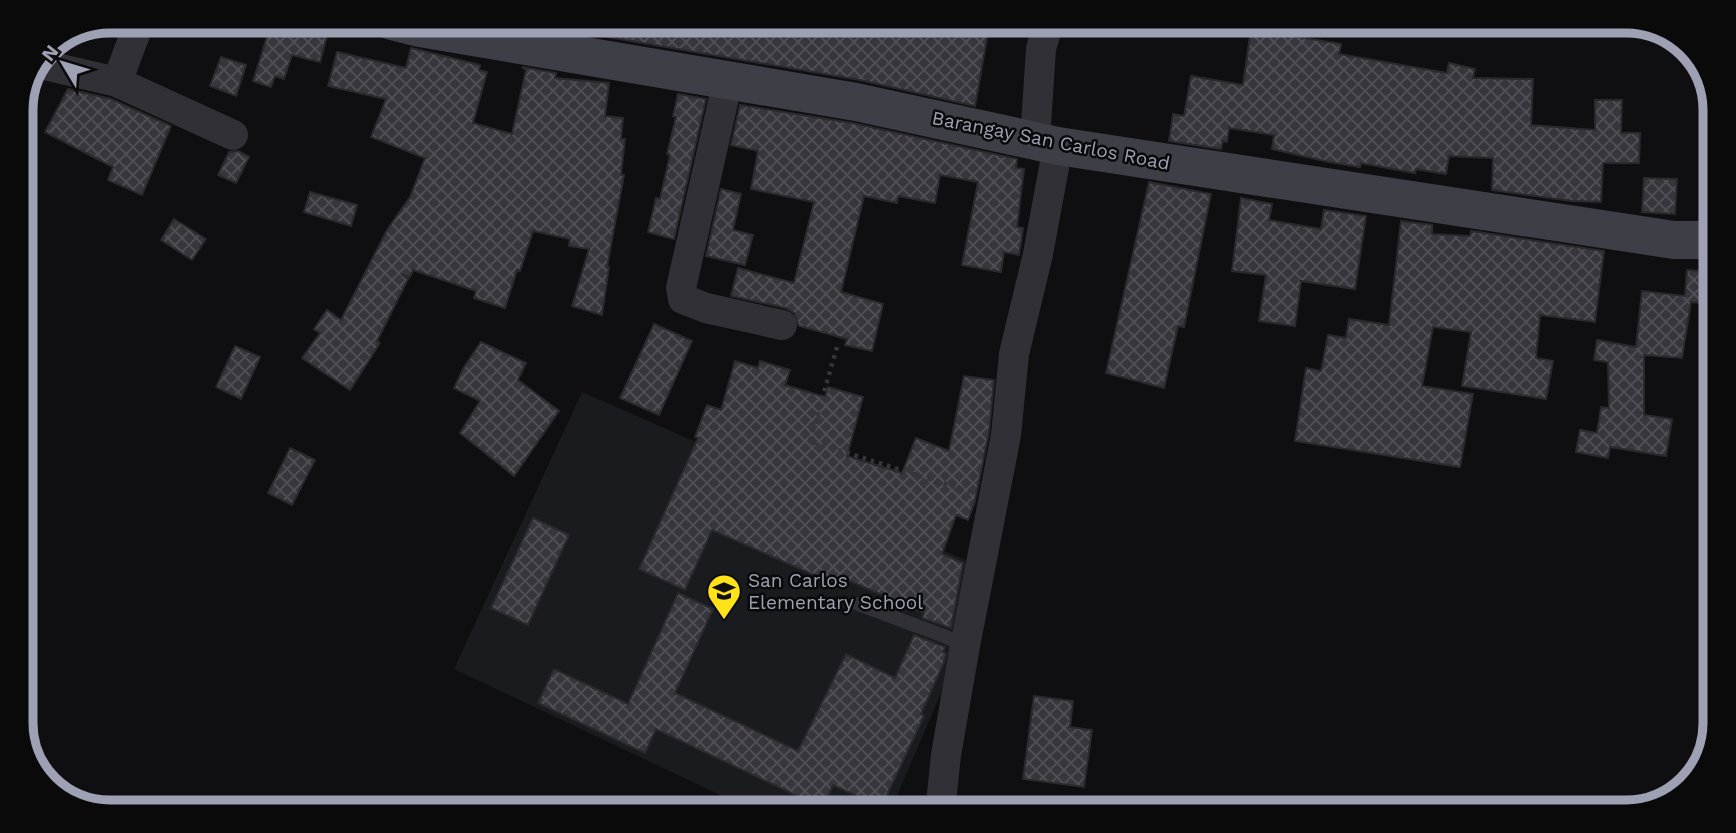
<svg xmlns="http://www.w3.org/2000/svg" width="1736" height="833" viewBox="0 0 1736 833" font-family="'Work Sans',sans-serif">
	<defs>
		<pattern id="building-cross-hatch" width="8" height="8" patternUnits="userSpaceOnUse" patternTransform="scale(1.75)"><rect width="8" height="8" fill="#36363c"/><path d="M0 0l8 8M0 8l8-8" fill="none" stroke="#505056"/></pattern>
	</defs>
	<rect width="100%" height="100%" fill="#0f0f11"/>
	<path fill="#1a1b1e" d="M 582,392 L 993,572 L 890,812 L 756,812 L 454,669 Z"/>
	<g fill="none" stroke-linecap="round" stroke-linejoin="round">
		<path stroke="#242a35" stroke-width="8" d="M 1445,21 L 1515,33 L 1646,26"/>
	</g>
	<path fill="url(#building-cross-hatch)" stroke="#2a292d" stroke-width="2" d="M 272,21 L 331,21 L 320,62 L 292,55 L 284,79 L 275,76 L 271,87 L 253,81 Z
		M 610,21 L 904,21 L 950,28 L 951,21 L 990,21 L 975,106 L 860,80 L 607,37 Z
		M 1251,29 L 1341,44 L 1339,54 L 1447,73 L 1449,63 L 1475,69 L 1473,78 L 1533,79 L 1531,125 L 1595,130 L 1595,100 L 1622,100 L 1621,133 L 1640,133 L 1639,163 L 1603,163 L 1601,202 L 1572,201 L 1492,190 L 1493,158 L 1449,156 L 1446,174 L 1416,169 L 1415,173 L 1361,163 L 1360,167 L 1329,162 L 1272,149 L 1274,135 L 1229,128 L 1227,142 L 1223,141 L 1221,149 L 1169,141 L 1173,114 L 1184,116 L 1191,76 L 1243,85 Z
		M 411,48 L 480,65 L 479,70 L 487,72 L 473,123 L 512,134 L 526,70 L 522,67 L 556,73 L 555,78 L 609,83 L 605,116 L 623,118 L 621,139 L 625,139 L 621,175 L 624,175 L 607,267 L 609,267 L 602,315 L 572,306 L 589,249 L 569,246 L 570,239 L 533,231 L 520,271 L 517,270 L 505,308 L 474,298 L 476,291 L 413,270 L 410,277 L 401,274 L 408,279 L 377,341 L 380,343 L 350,390 L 302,358 L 320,333 L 314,329 L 327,310 L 341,320 L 387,230 L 410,197 L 425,158 L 371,137 L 386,99 L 328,86 L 337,52 L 406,68 Z
		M 221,57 L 246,65 L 236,96 L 210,86 Z
		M 68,89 L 111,99 L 171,126 L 142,195 L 108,180 L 113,167 L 45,132 Z
		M 678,94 L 706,99 L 674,239 L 648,232 L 656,198 L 660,199 L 670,155 L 667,154 L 676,117 L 673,116 Z
		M 740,105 L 852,123 L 1017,159 L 1016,168 L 1024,169 L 1017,227 L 1023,228 L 1019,255 L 1004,252 L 1001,272 L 962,265 L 978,182 L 940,175 L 935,203 L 898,196 L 897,203 L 864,196 L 841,292 L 883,304 L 872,351 L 845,345 L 847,339 L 799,326 L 794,313 L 786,308 L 731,296 L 738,268 L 794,283 L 814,202 L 751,189 L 758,151 L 731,145 Z
		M 238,151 L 249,157 L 236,183 L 218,175 L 229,152 Z
		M 1644,178 L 1677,179 L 1675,214 L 1642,212 Z
		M 1149,182 L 1211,194 L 1184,327 L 1178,326 L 1164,388 L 1106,373 Z
		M 721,189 L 741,194 L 733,230 L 753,235 L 745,265 L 706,256 Z
		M 310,192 L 357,205 L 351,226 L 304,212 Z
		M 1241,198 L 1272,204 L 1269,220 L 1321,229 L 1324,210 L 1366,216 L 1355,289 L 1301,281 L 1295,326 L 1259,321 L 1266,275 L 1232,271 Z
		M 174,219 L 206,239 L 192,260 L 161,240 Z
		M 1401,221 L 1432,225 L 1432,234 L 1470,236 L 1471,231 L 1604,251 L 1595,322 L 1540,315 L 1536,358 L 1553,361 L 1546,399 L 1462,386 L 1471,332 L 1433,327 L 1422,386 L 1473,394 L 1460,467 L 1295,441 L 1306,368 L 1321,371 L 1328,335 L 1346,338 L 1349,319 L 1389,325 Z
		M 1687,270 L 1712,272 L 1709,304 L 1691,302 L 1682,358 L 1644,355 L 1644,415 L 1672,419 L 1666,456 L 1610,447 L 1608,458 L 1576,452 L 1580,430 L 1597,433 L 1601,407 L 1609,408 L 1608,362 L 1594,360 L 1597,340 L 1636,347 L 1642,291 L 1685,296 Z
		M 654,324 L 692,341 L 659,415 L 620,398 Z
		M 481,342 L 526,363 L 518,380 L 559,411 L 514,476 L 460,433 L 480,401 L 454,388 L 464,367 Z
		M 235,346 L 260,357 L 241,399 L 216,387 Z
		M 735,361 L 758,368 L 760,361 L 790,370 L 785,385 L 825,397 L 828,387 L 863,397 L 847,456 L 902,473 L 916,438 L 949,451 L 964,376 L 994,380 L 989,432 L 975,501 L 968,520 L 956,515 L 942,554 L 963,563 L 951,628 L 922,618 L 924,613 L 843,578 L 839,586 L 712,530 L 685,590 L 639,569 L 698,438 L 695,437 L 707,405 L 721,410 Z
		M 290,448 L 315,460 L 292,505 L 268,493 Z
		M 533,518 L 569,535 L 528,625 L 491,608 Z
		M 678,593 L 713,609 L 675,693 L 798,751 L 846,654 L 895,678 L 914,635 L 945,647 L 943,652 L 946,654 L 944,662 L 921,714 L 924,716 L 879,812 L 864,812 L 866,800 L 833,785 L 823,808 L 656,729 L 645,753 L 538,703 L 554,669 L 628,704 Z
		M 1034,696 L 1073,701 L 1070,727 L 1092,730 L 1084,787 L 1023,779 Z"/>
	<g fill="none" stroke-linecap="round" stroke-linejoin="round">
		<path stroke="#35363d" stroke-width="4.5" stroke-dasharray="3.5 5" stroke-linecap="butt" d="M 837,347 L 810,441 L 970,492"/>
		<path stroke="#303036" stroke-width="14" d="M 858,604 L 944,636 L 965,646"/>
		<path stroke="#303036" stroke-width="30" d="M 40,64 L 117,82 L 233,135
			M 728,80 L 681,288 L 683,299 L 706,308 L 782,325
			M 117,82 L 140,21
			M 1035,140 L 1041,49 L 1049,21
			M 940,812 L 946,755 L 965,646 L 1006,435 L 1014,354 L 1038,254 L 1058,146"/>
		<path stroke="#3d3e46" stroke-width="38" d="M 392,21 L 420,28 L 856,102 L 1058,146 L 1674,240 L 1713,240"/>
	</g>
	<defs>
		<g id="school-pin" transform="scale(1.75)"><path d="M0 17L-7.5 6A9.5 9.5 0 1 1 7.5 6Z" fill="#ffe218" stroke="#0a0a0b"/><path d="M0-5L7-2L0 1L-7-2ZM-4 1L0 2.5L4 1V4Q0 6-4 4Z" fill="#111"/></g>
	</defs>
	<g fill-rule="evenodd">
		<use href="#school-pin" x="724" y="591"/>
	</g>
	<g text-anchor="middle" stroke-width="5" stroke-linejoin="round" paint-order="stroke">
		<g font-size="19" fill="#9ea0b3" stroke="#0a0a0b">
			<text transform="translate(1051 140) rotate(11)" y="7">Barangay San Carlos Road</text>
		</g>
		<g font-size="19" fill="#9ea0b3" stroke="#0a0a0b" text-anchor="start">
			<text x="748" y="587">San Carlos<tspan x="748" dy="22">Elementary School</tspan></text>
		</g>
	</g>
	<path d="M0 0H1736V833H0ZM110 33H1626A77 77 0 0 1 1703 110V723A77 77 0 0 1 1626 800H110A77 77 0 0 1 33 723V110A77 77 0 0 1 110 33Z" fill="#0a0a0b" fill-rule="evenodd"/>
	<path fill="none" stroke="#9ea0b3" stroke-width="9" d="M110 33H1626A77 77 0 0 1 1703 110V723A77 77 0 0 1 1626 800H110A77 77 0 0 1 33 723V110A77 77 0 0 1 110 33Z"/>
	<g transform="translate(63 63) rotate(308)" stroke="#0a0a0b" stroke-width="5" paint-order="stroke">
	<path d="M0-5L12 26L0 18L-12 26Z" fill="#9ea0b3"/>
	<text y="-10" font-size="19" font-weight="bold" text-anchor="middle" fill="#9ea0b3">N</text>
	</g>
</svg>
